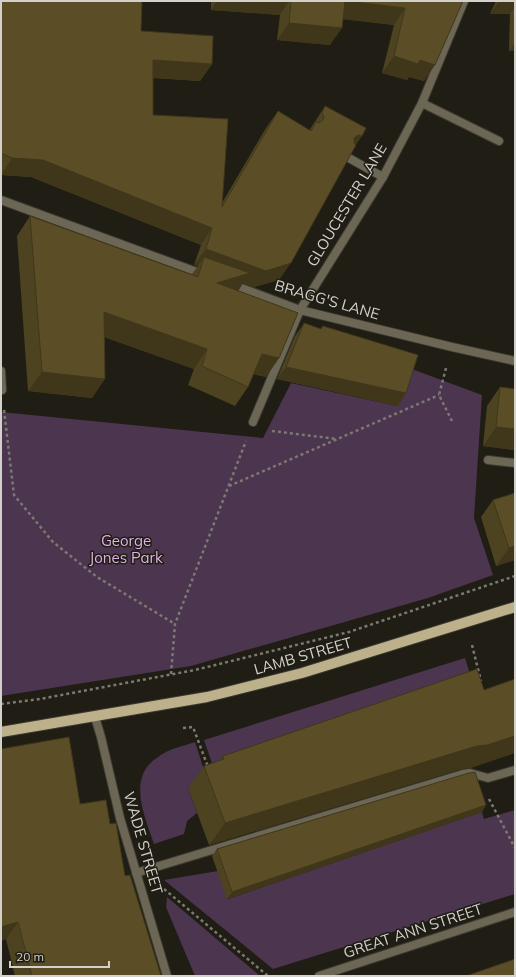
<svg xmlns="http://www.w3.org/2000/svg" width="516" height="977" viewBox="0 0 516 977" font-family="Mulish,sans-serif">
	<rect width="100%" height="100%" fill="#1f1d14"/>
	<path fill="#4b354f" d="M 409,368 L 482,395 L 474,518 L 493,575 L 428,598 L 191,666 L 1,696 L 1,412 L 263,438 L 291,383 L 397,406 Z
		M 465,658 L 478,700 L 216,775 L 204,740 Z
		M 195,742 L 207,779 L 188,788 L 197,813 L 187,821 L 184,834 L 154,844 C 145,817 126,777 158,757 C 168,749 183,746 195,742 Z
		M 515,810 L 515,894 L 273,969 L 164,880 L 218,871 L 228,899 L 482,812 L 484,819 Z
		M 167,897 L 259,975 L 256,976 L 195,976 L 166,907 Z"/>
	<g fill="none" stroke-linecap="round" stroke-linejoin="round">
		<g stroke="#3c3a31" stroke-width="10">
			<path id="lane" d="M 422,103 L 499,141
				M 347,157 L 383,177
				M 488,460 L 515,463
				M 136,873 L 463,774 L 470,773 L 488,778 L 515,770"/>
		</g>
		<g stroke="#3c3a31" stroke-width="10">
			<path id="street" d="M 1,200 L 205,275
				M 231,284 L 300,310 L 452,347 L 515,361
				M 1,371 L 2,390
				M 253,422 L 300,310 L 383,177 L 422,103 L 464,1
				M 95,717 L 101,737 L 120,818 L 167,976
				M 319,976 L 515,912"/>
		</g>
		<g stroke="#3c3a31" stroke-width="12">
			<path id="primary" d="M 1,732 L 207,697 L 302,673 L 515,607"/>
		</g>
		<path stroke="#7b7971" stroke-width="2.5" stroke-dasharray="3 3" stroke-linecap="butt" d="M 446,368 L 439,395 L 453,423
			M 4,410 L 14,495 L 53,542 L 97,577 L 175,624
			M 272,431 L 337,439
			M 229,486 L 439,395
			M 472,645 L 481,681
			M 171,674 L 175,624 L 246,441
			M 1,704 L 40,699 L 195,670 L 349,632 L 515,576
			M 183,728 L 193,727 L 208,767
			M 489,799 L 515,848
			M 164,889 L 268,976"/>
		<use href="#lane" stroke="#6c6655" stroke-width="8"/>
		<use href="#street" stroke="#6c6655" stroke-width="8"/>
		<use href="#primary" stroke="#bdb18c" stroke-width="10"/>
	</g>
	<path fill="#4e4321" d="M 1,1 L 141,31 L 212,64 L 200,81 L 153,78 L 153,115 L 222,203 L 266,128 L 278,111 L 310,131 L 310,129 L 314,123 L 325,106 L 362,136 L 356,144 L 279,280 L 254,287 L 243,283 L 238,291 L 279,358 L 266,377 L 253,374 L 248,387 L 235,406 L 188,385 L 194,369 L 104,337 L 92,398 L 28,391 L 17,236 L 30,216 L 192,274 L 198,266 L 194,265 L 201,245 L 31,177 L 1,175 Z
		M 211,1 L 463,1 L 424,81 L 409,77 L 407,80 L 382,73 L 394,25 L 343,19 L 330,45 L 277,40 L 280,15 L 211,10 Z
		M 496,1 L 515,1 L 515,51 L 509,51 L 510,14 L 490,14 Z
		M 304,323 L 321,329 L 323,326 L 406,393 L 398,406 L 277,379 L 295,336 Z
		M 500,387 L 515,389 L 515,450 L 483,446 L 487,406 Z
		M 515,493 L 515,560 L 496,566 L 481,517 L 493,500 Z
		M 223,756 L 471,768 L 461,769 L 209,845 L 188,788 L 204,766 L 220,760 Z
		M 80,804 L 110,824 L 125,876 L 161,976 L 15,976 L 6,939 Z
		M 486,805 L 482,812 L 227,899 L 212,856 L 217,849 Z"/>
	<path fill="#40371b" d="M 217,1 L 289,1 L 280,15 L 211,10 Z
		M 344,1 L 405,8 L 394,25 L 333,18 Z
		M 499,1 L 515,1 L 515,7 L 510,14 L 490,14 Z
		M 289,23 L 342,28 L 330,45 L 277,40 Z
		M 515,42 L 515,51 L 509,51 Z
		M 394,56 L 420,60 L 435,65 L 424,81 L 409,77 L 407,80 L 382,73 Z
		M 153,60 L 212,64 L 200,81 L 142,77 Z
		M 358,135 L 362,136 L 350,152 L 354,138 Z
		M 12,158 L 43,160 L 212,228 L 201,245 L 31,177 L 1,175 Z
		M 206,249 L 291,263 L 279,280 L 254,287 L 243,283 L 237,293 L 204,303 L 204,257 L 198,266 L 194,265 Z
		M 104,312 L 207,349 L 194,369 L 90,332 Z
		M 262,354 L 279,358 L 266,377 L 248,373 Z
		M 286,367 L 406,393 L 398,406 L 277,379 Z
		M 42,372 L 105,379 L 92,398 L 28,391 Z
		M 496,427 L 515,429 L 515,450 L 483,446 Z
		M 515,546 L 515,560 L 496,566 L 509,548 Z
		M 515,736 L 515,753 L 471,768 L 461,769 L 209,845 L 225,823 L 477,746 Z
		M 486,805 L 482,812 L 227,899 L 232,892 Z
		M 18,922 L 6,939 L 1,941 L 1,927 Z"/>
	<path fill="#5b4e26" stroke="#40371b" d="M 1,1 L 142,1 L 141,31 L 213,36 L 212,64 L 153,60 L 153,115 L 228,119 L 222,207 L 278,111 L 311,131 L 316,122 L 319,123 L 323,120 L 324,117 L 322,113 L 325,106 L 366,128 L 362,136 L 358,135 L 354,138 L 354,143 L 356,145 L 291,263 L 266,271 L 206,249 L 212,228 L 43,160 L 12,158 L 1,153 Z
		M 291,1 L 345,1 L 342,28 L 289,23 Z
		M 347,1 L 463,1 L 435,65 L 420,60 L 418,64 L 394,56 L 405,8 Z
		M 30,216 L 198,277 L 204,257 L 250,273 L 217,283 L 298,313 L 279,358 L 262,354 L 248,387 L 202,366 L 207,349 L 104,312 L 105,379 L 42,372 Z
		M 304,323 L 321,329 L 323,326 L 418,355 L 406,393 L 286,367 Z
		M 500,387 L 515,389 L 515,429 L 496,427 Z
		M 515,493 L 515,546 L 509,548 L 493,500 Z
		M 477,669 L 484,690 L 515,679 L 515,736 L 487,745 L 477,746 L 225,823 L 204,766 L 224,759 L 223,756 Z
		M 69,737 L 80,804 L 106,800 L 110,824 L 116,823 L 125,876 L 130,875 L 161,976 L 32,976 L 18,922 L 1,927 L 1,749 Z
		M 475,772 L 486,805 L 232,892 L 217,849 L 469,773 Z
		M 515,959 L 515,976 L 466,976 Z"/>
	<g text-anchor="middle" stroke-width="3" stroke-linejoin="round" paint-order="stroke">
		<g font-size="15" fill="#d3d1cb" stroke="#1f1d14">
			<text transform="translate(347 205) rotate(-59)" y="5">GLOUCESTER LANE</text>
			<text transform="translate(327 300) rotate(16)" y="5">BRAGG'S LANE</text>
			<text transform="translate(303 656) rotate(-16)" y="5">LAMB STREET</text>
			<text transform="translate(143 843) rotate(74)" y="5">WADE STREET</text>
			<text transform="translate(413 931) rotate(-18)" y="5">GREAT ANN STREET</text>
		</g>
		<g font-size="15" fill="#e0b1e8" stroke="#1f1d14">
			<text x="126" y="546">George<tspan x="126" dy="17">Jones Park</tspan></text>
		</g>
	</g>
	<rect width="516" height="977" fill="none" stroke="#d3d1cb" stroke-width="4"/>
	<path d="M10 961v6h99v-6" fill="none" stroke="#d3d1cb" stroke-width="2"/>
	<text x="16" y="961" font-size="12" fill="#d3d1cb" stroke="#1f1d14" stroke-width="3" paint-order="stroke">20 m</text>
</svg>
